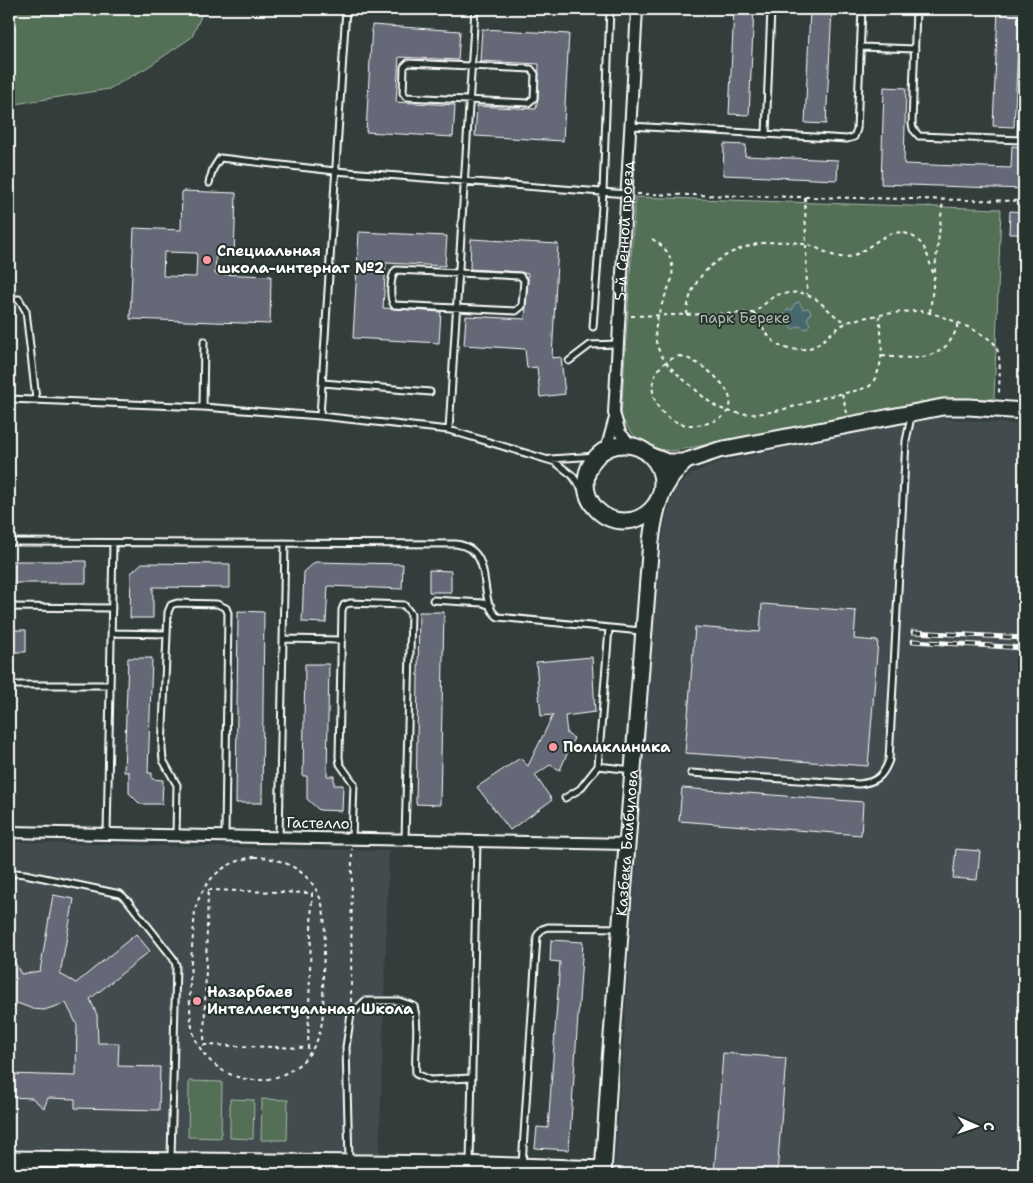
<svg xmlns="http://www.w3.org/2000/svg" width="1033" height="1183" viewBox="0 0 1033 1183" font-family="'Shantell Sans',sans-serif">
	<rect width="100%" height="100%" fill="#333e3c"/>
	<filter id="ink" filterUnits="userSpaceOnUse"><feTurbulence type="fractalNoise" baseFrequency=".02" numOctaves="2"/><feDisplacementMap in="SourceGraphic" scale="10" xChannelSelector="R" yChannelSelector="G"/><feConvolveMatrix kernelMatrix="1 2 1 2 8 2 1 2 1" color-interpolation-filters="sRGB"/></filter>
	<g filter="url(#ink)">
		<path fill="#424b4d" d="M 927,417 L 1024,425 L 1024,1174 L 614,1174 L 655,591 L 665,520 L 675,490 L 691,474 L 720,462 Z
			M 9,842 L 389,851 L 379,1154 L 9,1150 Z"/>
		<path fill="#536f56" stroke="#a9b7aa" d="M 9,9 L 204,9 L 192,37 L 148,67 L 109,89 L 9,105 Z
			M 635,197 L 1001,209 L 994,399 L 951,398 L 673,451 C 647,449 633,439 621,417 Z
			M 189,1081 L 222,1082 L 221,1138 L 188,1137 Z
			M 230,1099 L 254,1100 L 253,1139 L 230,1138 Z
			M 262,1099 L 288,1100 L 287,1140 L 261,1140 Z"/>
		<path fill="#46686c" stroke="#90a4a7" d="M 799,302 L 803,309 L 808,308 L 811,312 L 807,319 L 810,324 L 806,329 L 799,326 L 793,329 L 789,326 L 790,320 L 784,314 L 788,309 L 792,310 L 794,304 Z"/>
		<path fill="#656876" stroke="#fff" fill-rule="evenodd" d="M 734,9 L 754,9 L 749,115 L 729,114 Z
			M 810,9 L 832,9 L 826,124 L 805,123 Z
			M 998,9 L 1020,9 L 1014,127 L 993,126 Z
			M 372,25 L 460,31 L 458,60 L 399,57 L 396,102 L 455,105 L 453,137 L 366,132 Z
			M 482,29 L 569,34 L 563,141 L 475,136 L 477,106 L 536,109 L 538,98 L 539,64 L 480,61 Z
			M 884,87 L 906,88 L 904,164 L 1011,168 L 1012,146 L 1024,147 L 1024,189 L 881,184 Z
			M 724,144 L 746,145 L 745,156 L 838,160 L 837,180 L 723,175 Z
			M 182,191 L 236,193 L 234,257 L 216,256 L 215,274 L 271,276 L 270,324 L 130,319 L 134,228 L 181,230 ZM 164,252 L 197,253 L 196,277 L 163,276 Z
			M 1010,211 L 1024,212 L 1024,234 L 1009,234 Z
			M 359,232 L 447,236 L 445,266 L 386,263 L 383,308 L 441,312 L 439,343 L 353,338 Z
			M 471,239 L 558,244 L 552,358 L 561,357 L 565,394 L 540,397 L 537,367 L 527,368 L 525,349 L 464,345 L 466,316 L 525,319 L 528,280 L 528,274 L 520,272 L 470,269 Z
			M 9,561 L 86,561 L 86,583 L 9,583 Z
			M 315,562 L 403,564 L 402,589 L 328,586 L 326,623 L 302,622 L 304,572 Z
			M 142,563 L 230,564 L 230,588 L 153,587 L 153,618 L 130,618 L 131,573 Z
			M 429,570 L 451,571 L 451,592 L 429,592 Z
			M 762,604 L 856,611 L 854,639 L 878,641 L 868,766 L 685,753 L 695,627 L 760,632 Z
			M 238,611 L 264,612 L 262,803 L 236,803 Z
			M 419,612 L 444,612 L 440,805 L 416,804 Z
			M 9,630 L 26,630 L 26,652 L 9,652 Z
			M 592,657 L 595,712 L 565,716 L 567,734 L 574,738 L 560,770 L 550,765 L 535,775 L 552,800 L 510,830 L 477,787 L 520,758 L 528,766 L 553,715 L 541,716 L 536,662 Z
			M 128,658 L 152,658 L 148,773 L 152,773 L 152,779 L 163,780 L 162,804 L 140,804 L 129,793 L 129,772 L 124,772 Z
			M 305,664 L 329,664 L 327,776 L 334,776 L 334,785 L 343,785 L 342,811 L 319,810 L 307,799 L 307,776 L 303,776 Z
			M 682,788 L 863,802 L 861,835 L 679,821 Z
			M 956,849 L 980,851 L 977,880 L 953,878 Z
			M 53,895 L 74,899 L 60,974 L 76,983 L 136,934 L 150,951 L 90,999 L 97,1015 L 98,1043 L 119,1043 L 118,1066 L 160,1067 L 159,1110 L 75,1108 L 75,1099 L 48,1098 L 44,1108 L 32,1098 L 9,1097 L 9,1074 L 76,1076 L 77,1025 L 66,1003 L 44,1010 L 33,1009 L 17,1003 L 9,1015 L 9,951 L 21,974 L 40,971 Z
			M 551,940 L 583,942 L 569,1150 L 535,1148 L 537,1127 L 548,1128 L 560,962 L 550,961 Z
			M 723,1053 L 786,1058 L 777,1174 L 714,1174 Z"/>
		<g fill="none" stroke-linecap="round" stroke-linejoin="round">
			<g stroke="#fff" stroke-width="9">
				<path id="lane" d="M 916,9 L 912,124 L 913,129 L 919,136 L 1021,140 L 1024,41
					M 860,47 L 915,49
					M 408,63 L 531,69 L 535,74 L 534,98 L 528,103 L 406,97 L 403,93 L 404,67 Z
					M 631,126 L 847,139 L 854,137 L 857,129 L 862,9
					M 766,134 L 771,9
					M 335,171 L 627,194
					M 209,183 L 213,169 L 220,158 L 335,171
					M 396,270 L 520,276 L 524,280 L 522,306 L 516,311 L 394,305 C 389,298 390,276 396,270 Z
					M 9,299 L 19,299 L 26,311 L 36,399
					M 593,327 L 603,192 L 610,9
					M 569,361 L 590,345 L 618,344
					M 323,383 L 430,392
					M 9,399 L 203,407 L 320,416 L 449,430 L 555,462 L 572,475 L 591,501
					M 203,407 L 204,341
					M 320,416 L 346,9
					M 449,430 L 475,9
					M 550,459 L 597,456
					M 9,542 L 456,544 C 498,550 475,601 498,617 L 641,631
					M 433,600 L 483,603 L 491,606
					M 9,607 L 112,608
					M 609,628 L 598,766 L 632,770
					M 111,633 L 167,634
					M 283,639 L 342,640
					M 9,685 L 110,685
					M 691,773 L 859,784 C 876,782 883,777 889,760 L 906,441 L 911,417
					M 565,798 L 580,789 L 598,766
					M 107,834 L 113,544
					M 176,835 L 177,785 L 163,760 L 162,749 L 168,612 L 171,605 L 177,603 L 217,604 L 226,608 L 228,613 L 225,836
					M 279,837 L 285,543
					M 352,838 L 354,784 L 340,764 L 339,757 L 342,610 L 344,605 L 350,603 L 404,605 L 411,614 L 405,839
					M 9,876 L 15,873 L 25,874 L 120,894 L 128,901 L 173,958 L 176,965 L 171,1158
					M 349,1161 L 346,1047 L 351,1014 L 365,1001 L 399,1001 L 414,1006 C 420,1028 414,1051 416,1074 L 430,1080 L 472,1078
					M 470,1163 L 477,841
					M 254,1174 L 254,1163
					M 517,1174 L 522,1165 L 537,936 L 542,929 L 548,927 L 619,928"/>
			</g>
			<g stroke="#fff" stroke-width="14">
				<g id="street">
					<path id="s1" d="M 632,446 L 620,433 L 614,413 L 637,9"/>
					<path d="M 606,450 L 614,421"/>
					<path d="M 9,832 L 628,844"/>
					<path d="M 34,1174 L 35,1159"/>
				</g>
			</g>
			<g stroke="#fff" stroke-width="19">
				<g id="secondary">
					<circle cx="624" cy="483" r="38"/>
					<path d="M 651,456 L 667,462 L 683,462 L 719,450 L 943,407 L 969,407 L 1024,411"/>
					<path d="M 9,1159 L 458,1164 L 604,1169"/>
					<path id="s2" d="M 603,1174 L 610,1061 L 651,541 C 655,509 661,483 686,461"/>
				</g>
			</g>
			<path stroke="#fff" stroke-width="2" stroke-dasharray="4 4" stroke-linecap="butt" d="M 637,194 L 1024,201
				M 805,197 L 807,294
				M 652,239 C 669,249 674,260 672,279 C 652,328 642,347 689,384 C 699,392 710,405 722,409 C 757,422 793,406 826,397 C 841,393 856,392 870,386 C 886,366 882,339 879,316
				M 930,312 L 943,200
				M 754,313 C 763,327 771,347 790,349 C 821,353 824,334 846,323 C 857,317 909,310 921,311 C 937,313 989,333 996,346 C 1002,360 999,380 999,395
				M 687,315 C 689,257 759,232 808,245 C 821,248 833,259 847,257 C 870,254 886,222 912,236 C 929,246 928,262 935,278
				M 631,316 L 754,313 L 775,295 L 799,292 L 815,298 L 839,319 L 847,322
				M 680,356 C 707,362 761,409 708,423 C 651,438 632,367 680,356 Z
				M 882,356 C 914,359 947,363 958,324
				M 842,394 L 847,413
				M 254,857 C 286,857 317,875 323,909 C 327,930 323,956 323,977 C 323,1000 326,1027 313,1048 C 302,1067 280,1080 257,1080 C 229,1080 203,1062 194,1035 C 185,1008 193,941 195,910 C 203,880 223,862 254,857 Z
				M 208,890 L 312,893 L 308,1048 L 204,1045 Z
				M 351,1002 L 352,849"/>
			<use href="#lane" stroke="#26332d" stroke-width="5"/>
			<use href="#street" stroke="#26332d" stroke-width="10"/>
			<use href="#secondary" stroke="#26332d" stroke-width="15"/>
			<g stroke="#fff" stroke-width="5">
				<path id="rail" d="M 913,632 L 1024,638
					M 913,641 L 1024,648"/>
			</g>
			<use href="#rail" stroke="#26332d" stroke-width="3" stroke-dasharray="9" stroke-linecap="butt"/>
		</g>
	</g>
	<g fill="#ff9aa2" stroke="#26332d" stroke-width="2">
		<circle cx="207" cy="260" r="5"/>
		<circle cx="553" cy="747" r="5"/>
		<circle cx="197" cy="1001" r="5"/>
	</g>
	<g text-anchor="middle" stroke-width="4" stroke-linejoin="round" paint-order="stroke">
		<g font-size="15" fill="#fff" stroke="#26332d">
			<text dy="5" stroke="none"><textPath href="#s1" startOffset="221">5-й Сенной проезд</textPath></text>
			<text transform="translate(318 823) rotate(1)" y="5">Гастелло</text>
			<text dy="5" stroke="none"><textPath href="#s2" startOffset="332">Казбека Байбулова</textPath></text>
		</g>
		<g font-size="15" font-weight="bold" fill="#fff" stroke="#26332d" text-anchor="start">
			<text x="217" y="256">Специальная<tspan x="217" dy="17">школа-интернат №2</tspan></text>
			<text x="563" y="752">Поликлиника</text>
			<text x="207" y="997">Назарбаев<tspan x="207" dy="17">Интеллектуальная Школа</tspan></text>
		</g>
		<g font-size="15" fill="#b2beb3" stroke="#26332d">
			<text x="745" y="323">парк Береке</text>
		</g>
	</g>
	<rect width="1033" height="1183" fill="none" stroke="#26332d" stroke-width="30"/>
	<rect x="15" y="15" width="1003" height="1153" fill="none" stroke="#fff" stroke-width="2" filter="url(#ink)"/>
	<g transform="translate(976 1126) rotate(92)" stroke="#26332d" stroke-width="4" paint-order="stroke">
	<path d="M0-4L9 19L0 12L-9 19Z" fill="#ffffff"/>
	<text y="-8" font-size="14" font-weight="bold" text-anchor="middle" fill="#ffffff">С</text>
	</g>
</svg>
